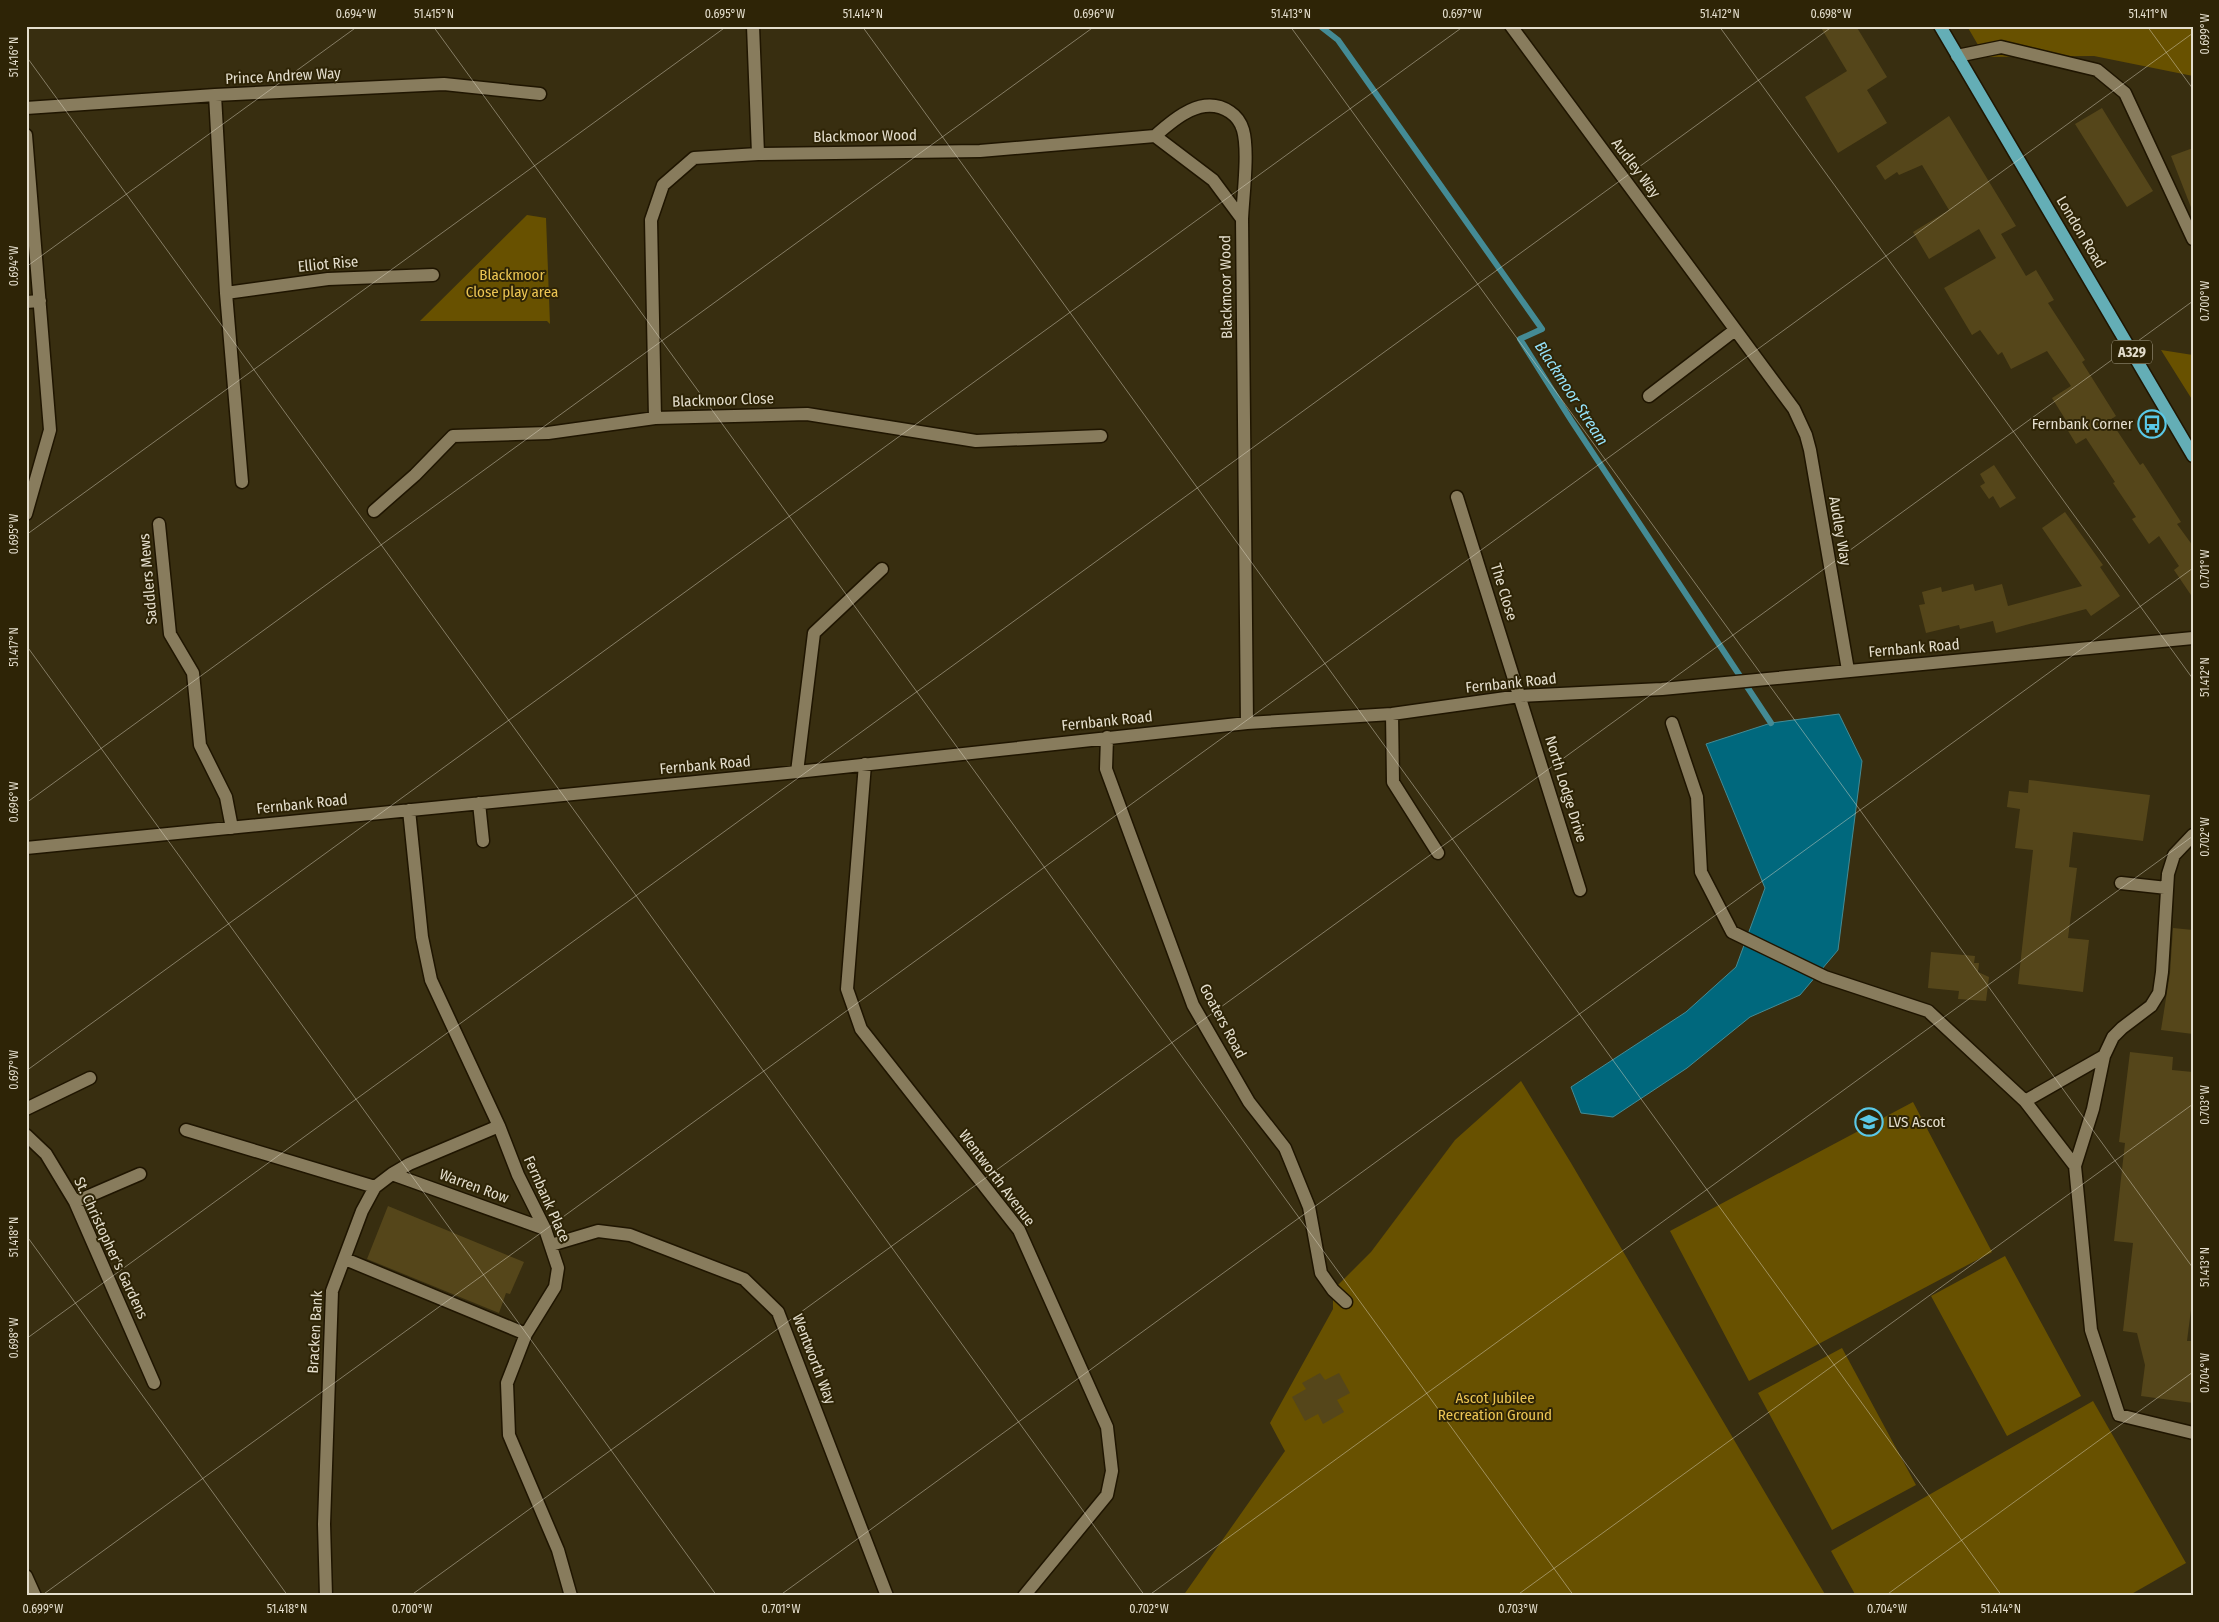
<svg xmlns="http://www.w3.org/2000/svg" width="2219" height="1622" viewBox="0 0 2219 1622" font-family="'Fira Sans Condensed',sans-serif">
	<rect width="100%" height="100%" fill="#382e10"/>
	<path fill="#685100" d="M 1967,26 L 2193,26 L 2193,76 L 2094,56 L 1985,57 Z
		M 527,215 L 546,218 L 550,324 L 547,321 L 420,321 Z
		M 2161,350 L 2193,355 L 2193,401 Z
		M 1521,1081 L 1571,1163 L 1826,1596 L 1183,1596 L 1285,1451 L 1270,1423 L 1333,1309 L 1333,1290 L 1371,1252 L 1455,1140 Z
		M 1913,1102 L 1992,1252 L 1749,1381 L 1670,1231 Z
		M 2005,1256 L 2081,1396 L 2007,1436 L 1931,1296 Z
		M 1842,1348 L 1916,1485 L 1832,1530 L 1758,1393 Z
		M 2093,1401 L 2186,1563 L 2128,1596 L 1856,1596 L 1831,1551 Z"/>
	<path fill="#00687d" stroke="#448b95" d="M 1839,714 L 1862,761 L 1838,950 L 1800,995 L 1750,1017 L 1687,1068 L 1613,1117 L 1581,1113 L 1571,1087 L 1686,1012 L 1736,967 L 1765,888 L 1706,744 L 1771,723 Z"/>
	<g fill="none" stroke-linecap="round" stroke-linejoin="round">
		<path stroke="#448b95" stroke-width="6" d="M 1320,26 L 1338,40 L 1542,329 L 1520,339 L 1571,420 L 1771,723"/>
	</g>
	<path fill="#55461a" d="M 1820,26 L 1856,26 L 1887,77 L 1867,90 L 1887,123 L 1838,153 L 1805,97 L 1847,71 Z
		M 2102,108 L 2153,191 L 2127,207 L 2075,124 Z
		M 1949,116 L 2016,226 L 2001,234 L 2026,276 L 2036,270 L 2054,300 L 2048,303 L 2085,360 L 2082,362 L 2116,416 L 2110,420 L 2140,465 L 2143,463 L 2181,522 L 2177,524 L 2193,546 L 2193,598 L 2174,570 L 2179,566 L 2159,536 L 2149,544 L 2132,519 L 2136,517 L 2113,483 L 2115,482 L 2086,438 L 2076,444 L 2064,424 L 2067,422 L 2052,398 L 2071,386 L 2047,351 L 2011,369 L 2002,352 L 1998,355 L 1980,330 L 1972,335 L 1944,288 L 1996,258 L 1979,229 L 1929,259 L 1913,232 L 1949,210 L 1922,165 L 1899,175 L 1897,172 L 1885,180 L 1876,166 Z
		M 2193,148 L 2193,209 L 2192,210 L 2171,156 Z
		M 1994,465 L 2016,498 L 2000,508 L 1993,496 L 1989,499 L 1980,486 L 1985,483 L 1980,474 Z
		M 2065,512 L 2103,565 L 2100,567 L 2120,596 L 2091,616 L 2086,609 L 1996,633 L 1993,621 L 1960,629 L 1959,625 L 1926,633 L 1919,605 L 1925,604 L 1922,592 L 1941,587 L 1942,592 L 1973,584 L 1975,591 L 2002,584 L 2008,606 L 2082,586 L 2042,528 Z
		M 2029,780 L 2150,795 L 2143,841 L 2073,832 L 2069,867 L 2077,868 L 2068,938 L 2089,940 L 2083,992 L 2018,984 L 2033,850 L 2015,848 L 2020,809 L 2007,807 L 2009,791 L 2028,793 Z
		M 2173,928 L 2193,930 L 2193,1034 L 2161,1030 L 2170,973 Z
		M 1931,952 L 1975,956 L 1974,963 L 1979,963 L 1978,972 L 1989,977 L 1986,1001 L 1958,999 L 1959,991 L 1928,988 Z
		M 2130,1052 L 2173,1057 L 2172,1070 L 2193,1072 L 2193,1294 L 2187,1341 L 2193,1341 L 2193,1403 L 2141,1396 L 2145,1365 L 2137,1333 L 2123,1331 L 2133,1243 L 2114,1241 L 2125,1143 L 2119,1142 Z
		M 388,1206 L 524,1262 L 510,1294 L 506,1293 L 499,1313 L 367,1259 Z
		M 1320,1373 L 1325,1380 L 1339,1373 L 1350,1393 L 1337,1400 L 1344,1412 L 1323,1424 L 1318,1414 L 1305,1421 L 1292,1397 L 1306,1389 L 1302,1383 Z"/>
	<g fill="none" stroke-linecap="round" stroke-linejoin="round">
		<g stroke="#1f1500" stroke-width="15">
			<path id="minor" d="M 753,26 L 758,154
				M 1511,26 L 1794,409 L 1806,435 L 1810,450 L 1848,670
				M 1957,56 L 2001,47 L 2097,70 L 2125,93 L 2193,239
				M 215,95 L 226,293 L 242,482
				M 26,108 L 215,95 L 444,84 L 540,94
				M 26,135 L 50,430 L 26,514
				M 1155,136 C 1175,118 1203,94 1230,112 C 1236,116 1241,123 1243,130 C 1249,151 1243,196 1242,219
				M 226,293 L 328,279 L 433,275
				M 26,302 L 40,301
				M 1649,396 L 1735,330
				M 655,418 L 651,220 L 663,185 L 694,158 L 758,154 L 980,151 L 1155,136 L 1213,180 L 1242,219 L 1247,723
				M 1457,497 L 1580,890
				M 374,511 L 415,475 L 453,436 L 548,433 L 655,418 L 807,414 L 976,441 L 1101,436
				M 159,524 L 170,634 L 193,673 L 200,745 L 226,797 L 232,828
				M 1392,714 L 1393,782 L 1438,853
				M 1672,723 L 1697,797 L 1701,872 L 1732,932 L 1825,977 L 1928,1011 L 2025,1101 L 2075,1166
				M 1107,737 L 1106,769 L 1193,1005 L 1249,1102 L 1285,1148 L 1309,1207 L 1321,1273 L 1333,1290 L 1346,1302
				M 865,764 L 847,989 L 861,1029 L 1019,1230 L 1107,1427 L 1112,1471 L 1107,1495 L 1024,1596
				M 797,772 L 814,633 L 882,569
				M 479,803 L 483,841
				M 409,810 L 422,937 L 431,980 L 499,1126 L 518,1175 L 545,1229 L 558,1268 L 555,1287 L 526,1334 L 507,1383 L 509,1435 L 558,1550 L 571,1596
				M 2193,835 L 2174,855 L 2168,874 L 2162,972 L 2159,993 L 2151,1006 L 2122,1028 L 2113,1037 L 2104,1056 L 2093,1109 L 2075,1166 L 2091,1330 L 2119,1415 L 2193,1433
				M 26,848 L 797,772 L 1247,723 L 1392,714 L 1520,696 L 1662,689 L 2193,638
				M 2121,883 L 2167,888
				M 2025,1101 L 2104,1056
				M 26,1109 L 90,1078
				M 186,1130 L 375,1187
				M 26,1135 L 46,1154 L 75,1202 L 154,1383
				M 392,1174 L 545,1229
				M 75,1202 L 140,1174
				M 551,1245 L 598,1231 L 630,1235 L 744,1279 L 778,1312 L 887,1596
				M 345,1259 L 526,1334
				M 26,1576 L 35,1596
				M 326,1596 L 324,1524 L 332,1291 L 362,1211 L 375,1187 L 392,1174 L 409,1164 L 499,1126"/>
		</g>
		<g stroke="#1f1500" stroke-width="15">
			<path id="major" d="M 1940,26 L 2193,456"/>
		</g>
		<use href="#minor" stroke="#887c5d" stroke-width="12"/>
		<use href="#major" stroke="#64aeb6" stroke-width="12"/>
	</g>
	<path fill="none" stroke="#e4decd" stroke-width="1" stroke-opacity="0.45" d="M 433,26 L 1574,1596M 862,26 L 2002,1596M 1290,26 L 2193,1268M 1719,26 L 2193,679M 2147,26 L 2193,89M 26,56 L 1145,1596M 26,267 L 358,26M 26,535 L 727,26M 26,645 L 717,1596M 26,803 L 1095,26M 26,1071 L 1464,26M 26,1235 L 288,1596M 26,1339 L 1833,26M 41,1596 L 2193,33M 410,1596 L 2193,301M 779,1596 L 2193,568M 1148,1596 L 2193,836M 1516,1596 L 2193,1104M 1885,1596 L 2193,1372"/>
	<defs>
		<g id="bus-ring" transform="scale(1.4375)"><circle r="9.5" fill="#2e2406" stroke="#5ac8e6" stroke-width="1.5"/><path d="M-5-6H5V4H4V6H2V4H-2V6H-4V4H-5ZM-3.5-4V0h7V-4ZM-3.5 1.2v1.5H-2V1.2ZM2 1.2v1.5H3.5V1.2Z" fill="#5ac8e6"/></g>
		<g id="school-ring" transform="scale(1.4375)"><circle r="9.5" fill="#2e2406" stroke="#5ac8e6" stroke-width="1.5"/><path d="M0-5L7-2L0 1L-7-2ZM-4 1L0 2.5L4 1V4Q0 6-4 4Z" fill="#5ac8e6"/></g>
	</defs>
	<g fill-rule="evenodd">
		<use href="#bus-ring" x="2152" y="424"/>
		<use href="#school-ring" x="1869" y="1122"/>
	</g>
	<g text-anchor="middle" stroke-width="4" stroke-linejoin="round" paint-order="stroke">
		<rect fill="#2e2406" stroke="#ada691" stroke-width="1" x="2112" y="340.5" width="40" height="23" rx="4"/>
		<g font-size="14" font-weight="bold" fill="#e4decd">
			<text x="2132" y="357">A329</text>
		</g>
		<g font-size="15" fill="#e4decd" stroke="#2e2406">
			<text transform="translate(283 76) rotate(-3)" y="5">Prince Andrew Way</text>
			<text transform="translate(865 136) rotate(-1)" y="5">Blackmoor Wood</text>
			<text transform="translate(1636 168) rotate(53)" y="5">Audley Way</text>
			<text transform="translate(2081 232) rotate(59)" y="5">London Road</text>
			<text transform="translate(328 264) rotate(-5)" y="5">Elliot Rise</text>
			<text transform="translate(1226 287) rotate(-91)" y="5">Blackmoor Wood</text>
			<text transform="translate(723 400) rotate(-2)" y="5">Blackmoor Close</text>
			<text transform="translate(1840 531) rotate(80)" y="5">Audley Way</text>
			<text transform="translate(148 579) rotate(-95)" y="5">Saddlers Mews</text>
			<text transform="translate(1504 592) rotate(73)" y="5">The Close</text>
			<text transform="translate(1914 648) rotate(-5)" y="5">Fernbank Road</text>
			<text transform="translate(1511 683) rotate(-6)" y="5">Fernbank Road</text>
			<text transform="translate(1107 721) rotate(-6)" y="5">Fernbank Road</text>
			<text transform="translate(705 765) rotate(-5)" y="5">Fernbank Road</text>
			<text transform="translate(1566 789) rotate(73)" y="5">North Lodge Drive</text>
			<text transform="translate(302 804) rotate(-6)" y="5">Fernbank Road</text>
			<text transform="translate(1223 1021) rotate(62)" y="5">Goaters Road</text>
			<text transform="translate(997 1178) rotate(53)" y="5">Wentworth Avenue</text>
			<text transform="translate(474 1186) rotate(20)" y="5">Warren Row</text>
			<text transform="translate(547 1199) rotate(66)" y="5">Fernbank Place</text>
			<text transform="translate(111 1248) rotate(65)" y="5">St. Christopher's Gardens</text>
			<text transform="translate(315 1332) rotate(-87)" y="5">Bracken Bank</text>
			<text transform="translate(814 1359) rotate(69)" y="5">Wentworth Way</text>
		</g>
		<g font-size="15" fill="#ecc553" stroke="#2e2406">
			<text x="512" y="280">Blackmoor<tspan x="512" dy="17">Close play area</tspan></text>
			<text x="1495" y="1403">Ascot Jubilee<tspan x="1495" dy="17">Recreation Ground</tspan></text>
		</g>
		<g font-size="15" fill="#e4decd" stroke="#2e2406" text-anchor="end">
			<text x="2133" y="429">Fernbank Corner</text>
			<text x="1888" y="1127" text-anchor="start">LVS Ascot</text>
		</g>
		<g font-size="16" font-style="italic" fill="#96e3fb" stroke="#2e2406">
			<text transform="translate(1572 393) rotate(57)" y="6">Blackmoor Stream</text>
		</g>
	</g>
	<rect width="2219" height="1622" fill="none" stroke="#2e2406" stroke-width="55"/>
	<rect x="28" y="28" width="2164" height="1566" fill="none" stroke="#e4decd" stroke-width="2"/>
	<g font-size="12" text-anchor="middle" fill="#e4decd">
		<text x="356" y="18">0.694°W</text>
		<text x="434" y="18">51.415°N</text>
		<text x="725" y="18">0.695°W</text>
		<text x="863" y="18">51.414°N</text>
		<text x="1094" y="18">0.696°W</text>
		<text x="1291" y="18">51.413°N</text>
		<text x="1462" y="18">0.697°W</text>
		<text x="1720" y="18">51.412°N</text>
		<text x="1831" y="18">0.698°W</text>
		<text x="2148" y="18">51.411°N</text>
		<text transform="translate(2205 34) rotate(-90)" y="4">0.699°W</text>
		<text transform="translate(14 57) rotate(-90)" y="4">51.416°N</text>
		<text transform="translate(14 266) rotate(-90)" y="4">0.694°W</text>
		<text transform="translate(2205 301) rotate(-90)" y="4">0.700°W</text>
		<text transform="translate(14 534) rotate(-90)" y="4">0.695°W</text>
		<text transform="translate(2205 569) rotate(-90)" y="4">0.701°W</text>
		<text transform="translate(14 647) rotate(-90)" y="4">51.417°N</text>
		<text transform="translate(2205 677) rotate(-90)" y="4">51.412°N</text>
		<text transform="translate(14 802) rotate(-90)" y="4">0.696°W</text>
		<text transform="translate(2205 837) rotate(-90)" y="4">0.702°W</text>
		<text transform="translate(14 1070) rotate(-90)" y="4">0.697°W</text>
		<text transform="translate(2205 1105) rotate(-90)" y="4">0.703°W</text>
		<text transform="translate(14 1237) rotate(-90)" y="4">51.418°N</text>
		<text transform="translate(2205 1267) rotate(-90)" y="4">51.413°N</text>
		<text transform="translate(14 1338) rotate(-90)" y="4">0.698°W</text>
		<text transform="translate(2205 1373) rotate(-90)" y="4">0.704°W</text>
		<text x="43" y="1613">0.699°W</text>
		<text x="287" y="1613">51.418°N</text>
		<text x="412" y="1613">0.700°W</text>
		<text x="781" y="1613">0.701°W</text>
		<text x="1149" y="1613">0.702°W</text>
		<text x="1518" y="1613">0.703°W</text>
		<text x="1887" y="1613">0.704°W</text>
		<text x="2001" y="1613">51.414°N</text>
	</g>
</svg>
